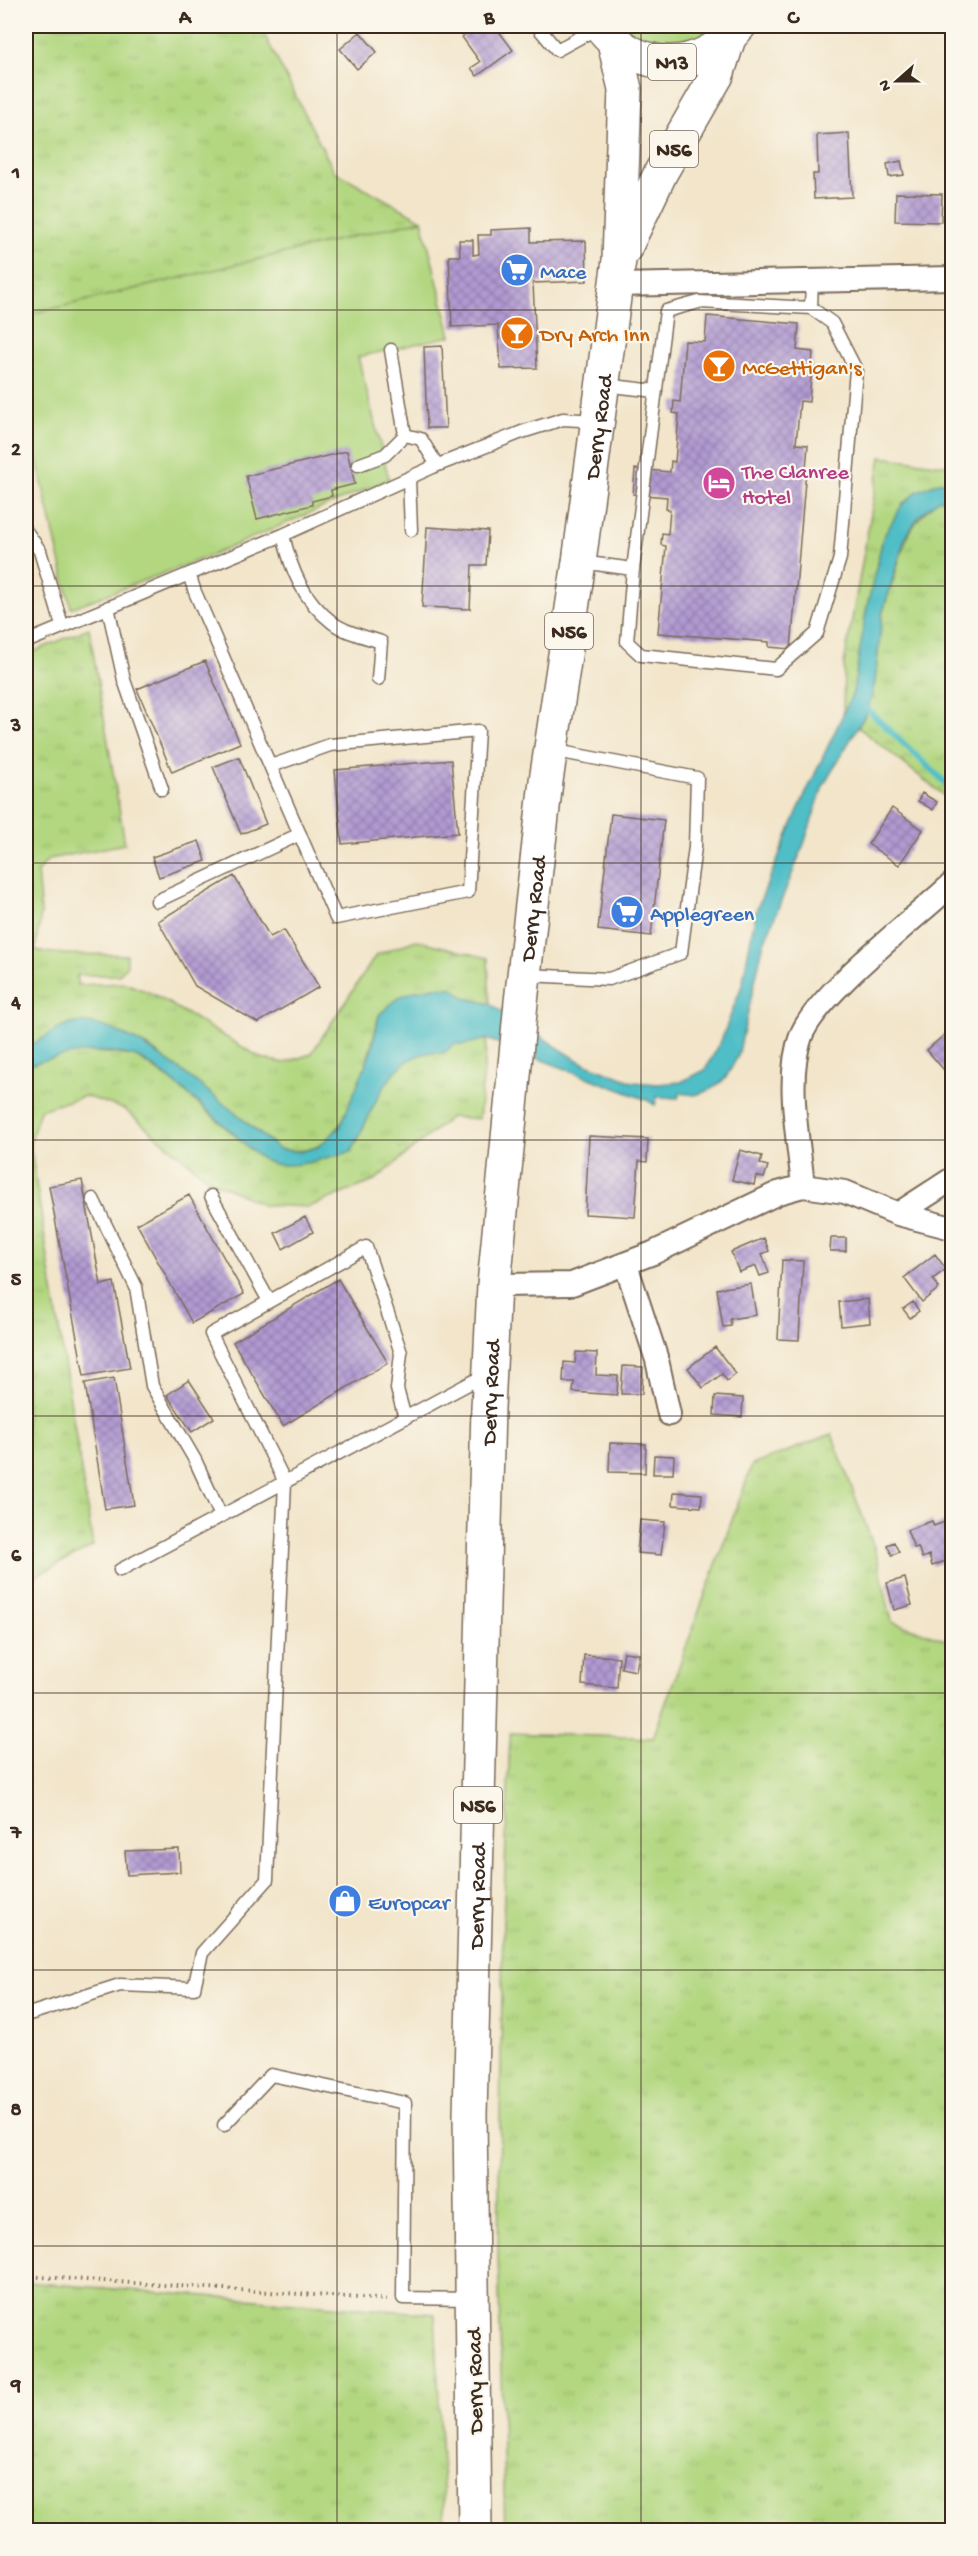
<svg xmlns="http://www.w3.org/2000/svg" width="978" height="2556" viewBox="0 0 978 2556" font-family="'Gochi Hand',sans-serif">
	<defs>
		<pattern id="grass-tufts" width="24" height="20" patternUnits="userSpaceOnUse" patternTransform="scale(1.5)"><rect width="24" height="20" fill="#b2d780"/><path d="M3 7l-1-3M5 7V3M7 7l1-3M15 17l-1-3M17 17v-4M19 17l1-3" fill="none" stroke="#9ab96e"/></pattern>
		<pattern id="building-cross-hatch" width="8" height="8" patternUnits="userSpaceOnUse" patternTransform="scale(1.5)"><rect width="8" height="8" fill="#b19ad2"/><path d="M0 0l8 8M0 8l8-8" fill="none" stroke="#917eaa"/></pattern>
	</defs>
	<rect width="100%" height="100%" fill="#fbf7ec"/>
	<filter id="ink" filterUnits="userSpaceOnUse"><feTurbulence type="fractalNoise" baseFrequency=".0167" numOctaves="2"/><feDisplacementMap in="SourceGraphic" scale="12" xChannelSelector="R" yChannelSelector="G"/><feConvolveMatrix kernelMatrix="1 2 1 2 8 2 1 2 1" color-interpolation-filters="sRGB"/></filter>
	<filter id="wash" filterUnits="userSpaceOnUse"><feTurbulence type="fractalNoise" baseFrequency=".008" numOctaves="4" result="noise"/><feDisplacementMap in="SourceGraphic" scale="24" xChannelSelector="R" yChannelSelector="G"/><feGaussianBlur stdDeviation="1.35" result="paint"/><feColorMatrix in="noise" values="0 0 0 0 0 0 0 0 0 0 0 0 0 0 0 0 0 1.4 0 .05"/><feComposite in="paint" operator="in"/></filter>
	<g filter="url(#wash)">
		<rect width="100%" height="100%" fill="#f2e5ca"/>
		<path fill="url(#grass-tufts)" stroke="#76804f" stroke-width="1.5" d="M 26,26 L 260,26 L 334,171 L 422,220 L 26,315 Z
			M 616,26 L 720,26 L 697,43 L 654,47 Z
			M 881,457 L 952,466 L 952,482 L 939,482 L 883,538 L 866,612 L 858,671 L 853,693 L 843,715 L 844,664 Z
			M 939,499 L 952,502 L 952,802 L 858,727 C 880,692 876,655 882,616 C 884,604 889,592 893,581 C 905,541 906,527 939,499 Z
			M 89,628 L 125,844 L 49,859 L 37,872 L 41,914 L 35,950 C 65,957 96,953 127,955 L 127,965 L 119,975 L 77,975 L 77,985 L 125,983 L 153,994 L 261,1058 L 284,1063 L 311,1054 L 376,955 L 416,940 L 488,958 L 490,1004 L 465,998 L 453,988 L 379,1015 C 371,1049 351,1133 316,1147 C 303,1152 292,1151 279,1149 L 149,1047 L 127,1038 L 26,1047 L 26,655 Z
			M 487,1039 L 479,1119 L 451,1117 L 374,1181 L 309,1207 L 263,1205 L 210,1180 L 124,1109 L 85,1096 L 40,1110 L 30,1143 L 93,1546 L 26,1581 L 26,1066 L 66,1053 L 96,1052 L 135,1056 L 173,1082 L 254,1152 L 329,1156 L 351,1152 C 373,1114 388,1045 444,1053 L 455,1043 Z
			M 832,1434 L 876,1553 L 892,1622 L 952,1642 L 952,2530 L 505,2530 L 498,2254 L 503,1924 L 510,1733 L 653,1738 L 752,1465 Z
			M 26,2282 L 435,2314 L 445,2530 L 26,2530 Z"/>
		<path fill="#b2d780" stroke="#76804f" stroke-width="1.5" d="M 422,220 L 451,336 L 358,357 L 389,479 L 212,555 L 71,608 L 26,413 L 26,315 Z"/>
		<path fill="#50bec7" stroke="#467472" stroke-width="1.5" d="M 939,482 L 952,482 L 952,502 L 939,499 L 919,516 L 905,538 L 882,615 L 875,682 L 868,710 L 823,786 L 804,844 L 763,946 L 738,1056 L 725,1079 L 710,1090 L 695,1095 L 680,1093 L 678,1098 L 657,1097 L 655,1105 L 647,1100 L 487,1039 L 462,1045 L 455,1043 L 444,1053 C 389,1045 373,1114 351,1152 C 328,1156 298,1169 275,1164 C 259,1161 243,1142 231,1131 C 211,1114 156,1063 133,1056 C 97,1046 60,1055 26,1066 L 26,1047 C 41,1042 55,1028 71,1024 C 125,1010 236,1116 279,1149 L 300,1152 L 318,1147 L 340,1127 L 372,1049 L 379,1015 L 399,997 L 415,991 L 435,987 L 453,988 L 465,998 L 490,1004 L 579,1061 L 633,1082 L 658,1084 L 681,1082 L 705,1070 L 721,1041 L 742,985 L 756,911 L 798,810 L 853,693 L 866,612 L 883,538 L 902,505 L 916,492 Z"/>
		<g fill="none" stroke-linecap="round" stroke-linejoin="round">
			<path stroke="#50bec7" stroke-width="6" d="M 868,710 L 952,789"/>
		</g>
		<g id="blocks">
			<path fill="url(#building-cross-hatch)" d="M 478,26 L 495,26 L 513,50 L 477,76 L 471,68 L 480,62 L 462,37 Z
				M 360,32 L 377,52 L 357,69 L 340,49 Z
				M 849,133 L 852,197 L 814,199 L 813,174 L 818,174 L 817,135 Z
				M 901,161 L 904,175 L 889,177 L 887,164 Z
				M 896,193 L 942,194 L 941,222 L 895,221 Z
				M 531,228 L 531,242 L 586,241 L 587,281 L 533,283 L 537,368 L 501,369 L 498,325 L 452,327 L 449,256 L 460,256 L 459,240 L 473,240 L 473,255 L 479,254 L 478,235 L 491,235 L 491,230 Z
				M 707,316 L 799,324 L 797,350 L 813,352 L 809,402 L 800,401 L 796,444 L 808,445 L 791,649 L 769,647 L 769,642 L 658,633 L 666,546 L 661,545 L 662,533 L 668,534 L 670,510 L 666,509 L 667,497 L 633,494 L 635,469 L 670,472 L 671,461 L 675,462 L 679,414 L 673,413 L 674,401 L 680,402 L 685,341 L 705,342 Z
				M 442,346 L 446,428 L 427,428 L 424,347 Z
				M 347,451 L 355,484 L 331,490 L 332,496 L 312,501 L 312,505 L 257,519 L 246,476 Z
				M 427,527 L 488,531 L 486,565 L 472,565 L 470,609 L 422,607 Z
				M 205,661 L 240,743 L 172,772 L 137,689 Z
				M 239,757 L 266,824 L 241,834 L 213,767 Z
				M 451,760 L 458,833 L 342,844 L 335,770 Z
				M 922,793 L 937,802 L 933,810 L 918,801 Z
				M 892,808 L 923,830 L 899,865 L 868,844 Z
				M 611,814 L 664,820 L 651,936 L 598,930 Z
				M 199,841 L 206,861 L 159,877 L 152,857 Z
				M 234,876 L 270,937 L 284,930 L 319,987 L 258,1023 L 195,986 L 158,921 Z
				M 952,1028 L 952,1073 L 949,1076 L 927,1050 Z
				M 589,1136 L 648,1139 L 647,1162 L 639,1161 L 635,1217 L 585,1214 Z
				M 740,1150 L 762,1156 L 760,1164 L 768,1166 L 764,1178 L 756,1176 L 754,1185 L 732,1180 Z
				M 82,1180 L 101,1285 L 114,1282 L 130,1368 L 84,1376 L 49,1186 Z
				M 189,1195 L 244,1294 L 192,1323 L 137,1224 Z
				M 305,1217 L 313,1232 L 283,1249 L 275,1233 Z
				M 764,1238 L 769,1251 L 762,1254 L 769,1273 L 760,1276 L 756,1266 L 739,1272 L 731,1252 Z
				M 831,1238 L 846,1238 L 846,1251 L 830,1251 Z
				M 935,1254 L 946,1269 L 933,1279 L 939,1288 L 922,1302 L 904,1278 Z
				M 782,1260 L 803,1261 L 799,1340 L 778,1339 Z
				M 338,1279 L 388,1363 L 283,1426 L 233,1342 Z
				M 751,1284 L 756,1315 L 730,1319 L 731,1326 L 723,1327 L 717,1289 Z
				M 868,1299 L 870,1323 L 841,1326 L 839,1302 Z
				M 913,1302 L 919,1311 L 910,1318 L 903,1309 Z
				M 715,1347 L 736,1374 L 727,1381 L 722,1374 L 703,1388 L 688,1368 Z
				M 576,1352 L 597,1353 L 596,1375 L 618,1376 L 617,1395 L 573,1392 L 574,1382 L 563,1382 L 564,1362 L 575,1363 Z
				M 623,1366 L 643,1367 L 642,1394 L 621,1394 Z
				M 114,1378 L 134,1505 L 105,1509 L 85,1383 Z
				M 189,1380 L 214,1418 L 192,1432 L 167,1395 Z
				M 715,1396 L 743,1398 L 742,1417 L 714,1415 Z
				M 610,1443 L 646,1444 L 645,1473 L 609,1472 Z
				M 654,1455 L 674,1456 L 673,1474 L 653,1474 Z
				M 674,1492 L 702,1494 L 701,1507 L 673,1505 Z
				M 952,1519 L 952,1546 L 944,1550 L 948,1560 L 932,1566 L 929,1555 L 922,1558 L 918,1547 L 914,1548 L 907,1530 L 932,1521 L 934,1526 Z
				M 640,1520 L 665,1522 L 661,1555 L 637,1553 Z
				M 894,1542 L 899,1552 L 892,1555 L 887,1545 Z
				M 905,1578 L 912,1605 L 894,1610 L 887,1583 Z
				M 624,1652 L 639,1654 L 636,1671 L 621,1668 Z
				M 584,1655 L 619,1657 L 617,1688 L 582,1685 Z
				M 179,1849 L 180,1872 L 127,1875 L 125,1851 Z"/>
		</g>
	</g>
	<g filter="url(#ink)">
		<use href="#blocks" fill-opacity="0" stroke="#7b6b5a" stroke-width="1.5"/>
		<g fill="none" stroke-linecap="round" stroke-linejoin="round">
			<g stroke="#7b6b5a" stroke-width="15">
				<path id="service" d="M 537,26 L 557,50 L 599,27
					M 699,302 L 811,308 L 832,323 L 856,370 L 840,558 L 817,633 L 776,669 L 641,655 L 627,642 L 633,569 L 666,311 Z
					M 811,308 L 812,280
					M 604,385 L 656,391
					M 405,435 L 421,439 L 437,465
					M 358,465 L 385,455 L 405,435 L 391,350
					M 409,479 L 411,530
					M 26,531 L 40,551 L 62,625
					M 283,535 C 291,570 303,600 333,623 C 346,633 366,637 381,642 L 378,679
					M 581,562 L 633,569
					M 189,574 L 195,592 L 336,918 L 468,892 L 478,731 L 330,745 L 271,766
					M 108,607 L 124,680 L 162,789
					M 26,642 L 283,535 L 433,467 L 522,432 L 563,419 L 597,421
					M 157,901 L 300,834
					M 526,975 L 609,979 L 681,953 L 695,847 L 697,778 L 551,750
					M 211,1196 L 269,1301
					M 93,1199 L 136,1287 L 152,1386 L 195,1460 L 221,1516
					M 120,1570 L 487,1374
					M 26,2015 L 120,1985 L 194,1988 L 202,1953 L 267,1880 L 285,1482 L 211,1334 L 366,1247 L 401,1353 L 397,1389 L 405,1418
					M 224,2125 L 271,2075 L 405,2103 L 403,2298 L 471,2299"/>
			</g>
			<g stroke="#7b6b5a" stroke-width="26">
				<path id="minor" d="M 617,285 L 952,278
					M 803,1186 C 799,1142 785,1078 801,1036 C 816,995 917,917 952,884
					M 898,1214 L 952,1179
					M 626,1265 L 657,1360 L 669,1414
					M 494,1285 L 572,1284 L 653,1253 L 778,1193 L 803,1186 L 845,1192 L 898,1214 L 952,1228"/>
			</g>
			<g stroke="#7b6b5a" stroke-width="36">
				<g id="primary">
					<path d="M 625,248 L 661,172 L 717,75 L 729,38"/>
					<path id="s1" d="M 475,2530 L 470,2114 L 488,1408 L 494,1285 L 521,1002 L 546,781 L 579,562 L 619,260 L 625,89 L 614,42"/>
				</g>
			</g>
			<g stroke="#7b6b5a" stroke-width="36">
				<path id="trunk" d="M 600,26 C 639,74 700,74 739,26"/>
			</g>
			<path stroke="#7b6b5a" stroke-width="4" stroke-dasharray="1.5 4.5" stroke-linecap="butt" d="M 26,2276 L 391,2300"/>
			<use href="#service" stroke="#fff" stroke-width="12"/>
			<use href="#minor" stroke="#fff" stroke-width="22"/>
			<use href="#primary" stroke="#fff" stroke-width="33"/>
			<use href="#trunk" stroke="#fff" stroke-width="33"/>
		</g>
	</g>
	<path fill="none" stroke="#3b2a1e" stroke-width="1.5" stroke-opacity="0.55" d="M 337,26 L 337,2530M 641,26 L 641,2530M 26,310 L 952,310M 26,586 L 952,586M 26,863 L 952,863M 26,1140 L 952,1140M 26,1416 L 952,1416M 26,1693 L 952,1693M 26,1970 L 952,1970M 26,2246 L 952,2246"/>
	<defs>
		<g id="supermarket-disc" transform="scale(1.725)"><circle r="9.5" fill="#3f7fe0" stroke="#fbf7ec"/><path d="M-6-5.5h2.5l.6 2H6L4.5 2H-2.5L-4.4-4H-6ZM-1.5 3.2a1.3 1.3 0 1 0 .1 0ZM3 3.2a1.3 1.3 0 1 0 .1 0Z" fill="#fff"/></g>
		<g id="bar-disc" transform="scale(1.725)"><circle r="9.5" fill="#e8710a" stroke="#fbf7ec"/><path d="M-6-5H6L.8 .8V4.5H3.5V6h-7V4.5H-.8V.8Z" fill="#fff"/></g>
		<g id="hotel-disc" transform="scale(1.725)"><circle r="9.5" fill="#d1479c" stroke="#fbf7ec"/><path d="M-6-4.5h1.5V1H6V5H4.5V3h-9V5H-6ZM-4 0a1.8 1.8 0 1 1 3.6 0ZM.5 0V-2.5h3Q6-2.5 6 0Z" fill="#fff"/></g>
		<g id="shop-disc" transform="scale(1.725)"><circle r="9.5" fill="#3f7fe0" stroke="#fbf7ec"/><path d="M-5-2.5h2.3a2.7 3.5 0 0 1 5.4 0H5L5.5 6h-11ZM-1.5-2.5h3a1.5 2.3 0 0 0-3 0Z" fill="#fff"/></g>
	</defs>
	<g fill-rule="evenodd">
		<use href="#supermarket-disc" x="517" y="270"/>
		<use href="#bar-disc" x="517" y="333"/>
		<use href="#bar-disc" x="719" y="366"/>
		<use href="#hotel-disc" x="719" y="483"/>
		<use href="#supermarket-disc" x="627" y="912"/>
		<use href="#shop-disc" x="345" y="1901"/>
	</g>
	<g text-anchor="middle" stroke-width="4.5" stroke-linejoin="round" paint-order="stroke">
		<g fill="#fbf7ec" stroke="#75685c" stroke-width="1.5">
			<rect x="648" y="44" width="48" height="36" rx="4.5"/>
			<rect x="650" y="131" width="48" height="36" rx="4.5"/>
			<rect x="545" y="613" width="48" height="36" rx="4.5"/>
			<rect x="454" y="1787" width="48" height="36" rx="4.5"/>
		</g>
		<g font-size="21" font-weight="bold" fill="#3b2a1e">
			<text x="672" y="69">N13</text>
			<text x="674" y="156">N56</text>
			<text x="569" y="638">N56</text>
			<text x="478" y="1812">N56</text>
		</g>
		<g font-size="22" fill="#366cbe" stroke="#fbf7ec" text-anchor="start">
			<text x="540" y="278">Mace</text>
			<text x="650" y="920">Applegreen</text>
			<text x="368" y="1909">Europcar</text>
		</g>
		<g font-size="22" fill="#c56008" stroke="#fbf7ec" text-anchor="start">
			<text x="540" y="341">Dry Arch Inn</text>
			<text x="742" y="374">McGettigan's</text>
		</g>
		<g font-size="22" fill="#3b2a1e" stroke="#fbf7ec">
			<text dy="8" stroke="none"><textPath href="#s1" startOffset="2110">Derry Road</textPath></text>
			<text dy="8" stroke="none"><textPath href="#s1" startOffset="1624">Derry Road</textPath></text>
			<text dy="8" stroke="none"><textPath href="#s1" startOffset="1138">Derry Road</textPath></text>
			<text dy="8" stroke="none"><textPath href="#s1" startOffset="634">Derry Road</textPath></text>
			<text transform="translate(473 2381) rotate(-91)" y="8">Derry Road</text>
		</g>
		<g font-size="22" fill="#b23c85" stroke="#fbf7ec" text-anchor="start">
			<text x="742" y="478">The Clanree<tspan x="742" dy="25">Hotel</tspan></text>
		</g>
	</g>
	<rect width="978" height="2556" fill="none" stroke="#fbf7ec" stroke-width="66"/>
	<g transform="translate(897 81) rotate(249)" stroke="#fbf7ec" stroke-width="4.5" paint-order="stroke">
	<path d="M0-4.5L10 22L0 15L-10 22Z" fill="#3b2a1e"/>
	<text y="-9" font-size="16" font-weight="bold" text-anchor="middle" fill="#3b2a1e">N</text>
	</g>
	<rect x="33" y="33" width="912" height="2490" fill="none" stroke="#3b2a1e" stroke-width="2"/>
	<g font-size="20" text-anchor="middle" font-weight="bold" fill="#3b2a1e">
		<text x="185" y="23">A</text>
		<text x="489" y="23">B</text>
		<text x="793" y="23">C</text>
		<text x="16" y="178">1</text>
		<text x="16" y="455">2</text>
		<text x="16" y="731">3</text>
		<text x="16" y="1008">4</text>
		<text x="16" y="1285">5</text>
		<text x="16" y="1561">6</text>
		<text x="16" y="1838">7</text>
		<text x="16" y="2115">8</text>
		<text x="16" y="2391">9</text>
	</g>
</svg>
